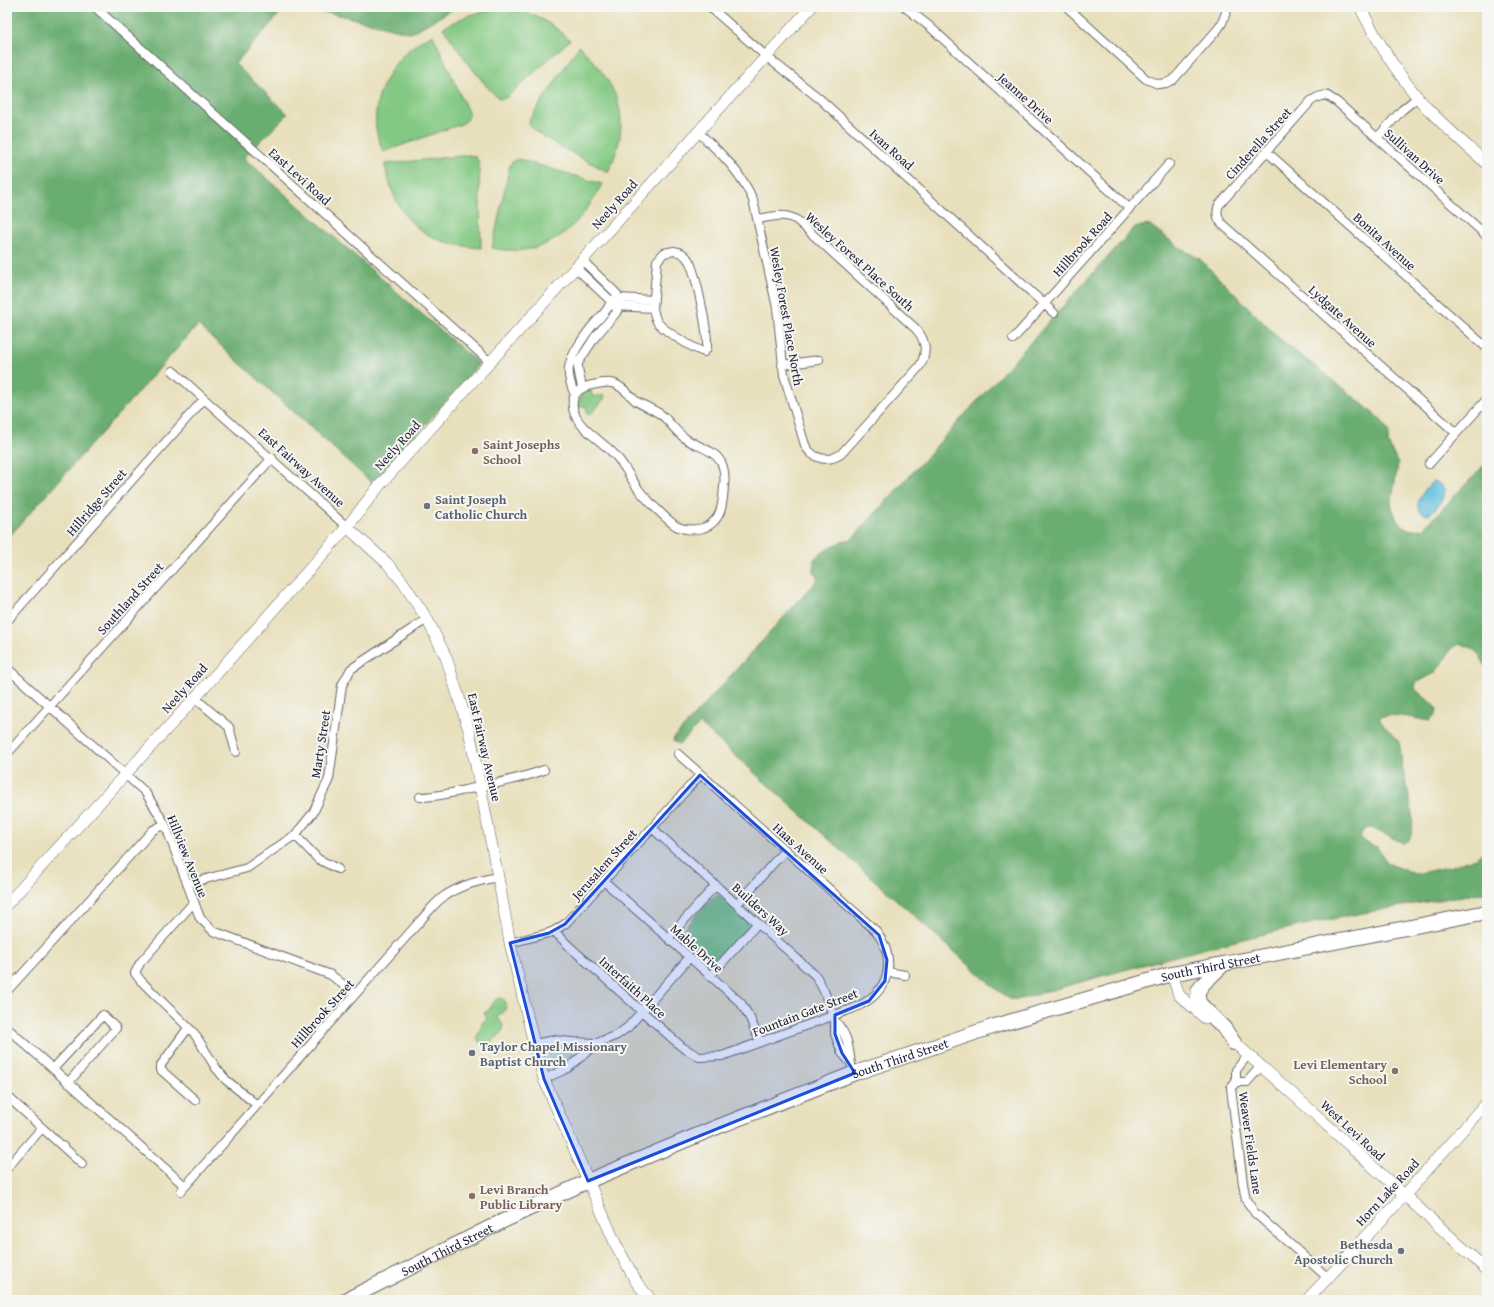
<svg xmlns="http://www.w3.org/2000/svg" width="1494" height="1307" viewBox="0 0 1494 1307" font-family="'Gentium Book Plus',serif">
	<rect width="100%" height="100%" fill="#f6f6f2"/>
	<filter id="ink" filterUnits="userSpaceOnUse"><feTurbulence type="fractalNoise" baseFrequency=".025" numOctaves="2"/><feDisplacementMap in="SourceGraphic" scale="8" xChannelSelector="R" yChannelSelector="G"/><feConvolveMatrix kernelMatrix="1 2 1 2 8 2 1 2 1" color-interpolation-filters="sRGB"/></filter>
	<filter id="wash" filterUnits="userSpaceOnUse"><feTurbulence type="fractalNoise" baseFrequency=".012" numOctaves="4" result="noise"/><feDisplacementMap in="SourceGraphic" scale="16" xChannelSelector="R" yChannelSelector="G"/><feGaussianBlur stdDeviation="0.9" result="paint"/><feColorMatrix in="noise" values="0 0 0 0 0 0 0 0 0 0 0 0 0 0 0 0 0 1.4 0 .05"/><feComposite in="paint" operator="in"/></filter>
	<g filter="url(#wash)">
		<rect width="100%" height="100%" fill="#e8e0bd"/>
		<path fill="#84c983" stroke="#53765f" d="M 508,9 C 535,13 550,22 570,40 L 507,97 L 501,99 C 490,96 452,40 443,28 C 463,15 484,10 508,9 Z
			M 433,35 L 468,112 C 470,119 466,122 461,124 L 383,152 C 380,144 377,136 376,128 C 372,90 398,48 433,35 Z
			M 579,46 C 619,86 634,118 608,172 C 594,164 534,135 529,125 L 530,119 Z
			M 469,155 L 476,157 L 479,163 L 481,248 C 424,244 397,222 385,166 L 385,164 Z
			M 518,159 L 602,184 C 579,228 546,260 492,248 L 510,165 L 513,161 Z
			M 588,390 L 591,391 L 593,397 L 604,395 L 605,398 L 591,414 L 588,415 L 586,406 L 579,407 L 578,405 L 581,395 Z
			M 717,895 L 721,897 L 746,918 L 748,923 L 746,930 L 715,965 L 709,966 L 704,965 L 681,944 L 678,937 L 680,933 L 711,899 Z
			M 498,998 C 503,998 505,1000 507,1004 L 504,1012 L 497,1017 C 510,1031 500,1033 490,1044 C 483,1047 479,1044 477,1037 L 481,1029 L 482,1023 L 487,1018 L 484,1013 L 489,1010 L 495,1000 Z
			M 556,1045 L 568,1047 L 573,1053 C 572,1061 565,1066 557,1068 L 557,1066 C 551,1065 550,1059 549,1054 L 552,1049 L 550,1047 Z"/>
		<path fill="#6bad71" stroke="#466856" d="M 7,7 L 457,7 L 411,33 L 331,13 L 282,11 L 235,64 L 288,114 L 244,158 L 479,364 L 373,484 L 198,325 L 7,539 Z
			M 1150,225 L 1180,248 L 1200,259 L 1281,340 L 1359,401 L 1381,420 L 1389,431 L 1388,443 L 1398,464 L 1391,504 L 1397,521 L 1410,530 L 1422,529 L 1431,521 L 1487,462 L 1487,670 C 1480,654 1477,649 1460,644 L 1453,647 L 1435,673 L 1416,683 L 1415,689 L 1437,708 L 1436,715 L 1430,721 C 1413,718 1395,713 1379,717 C 1382,728 1395,733 1399,743 C 1401,750 1401,758 1402,765 C 1405,785 1419,823 1409,840 L 1403,843 L 1371,828 L 1364,829 L 1360,836 L 1364,842 L 1377,847 L 1387,863 L 1415,874 L 1452,866 L 1476,858 L 1486,849 L 1487,838 L 1487,892 C 1419,903 1350,914 1282,930 C 1193,950 1105,975 1017,1000 L 1010,998 L 997,990 L 700,724 L 680,744 L 674,742 L 673,739 L 814,584 L 818,578 L 814,572 L 814,559 C 826,549 837,542 852,539 L 1135,227 Z"/>
		<path fill="#5ebedc" stroke="#40708c" d="M 1433,481 C 1438,482 1442,486 1445,490 C 1443,500 1436,512 1426,515 C 1424,513 1422,513 1420,511 C 1413,502 1427,487 1433,481 Z"/>
	</g>
	<g filter="url(#ink)">
		<g fill="none" stroke-linecap="round" stroke-linejoin="round">
			<g stroke="#676468" stroke-width="10">
				<path id="street" d="M 95,7 L 490,362
					M 710,7 L 767,57 L 820,99 L 1054,313
					M 905,7 L 929,26 L 1129,208
					M 1067,7 L 1146,79 L 1158,84 L 1166,83 L 1173,80 L 1218,29 L 1222,23 L 1228,7
					M 698,132 C 721,153 741,172 753,200 L 777,308 L 784,375 L 805,445 C 812,459 828,463 841,454 L 919,367 C 928,354 926,340 916,329 L 798,221 C 785,212 772,217 758,219
					M 1377,138 L 1402,110 L 1418,97
					M 1267,152 L 1487,348
					M 674,251 C 681,252 685,254 689,261 C 696,273 708,332 707,347 C 707,350 706,349 704,352 C 692,348 666,332 658,323 C 655,319 654,313 653,308 L 657,261 L 664,253 Z
					M 615,299 L 619,298 L 654,300
					M 614,306 L 653,308
					M 1013,339 L 1169,164
					M 782,365 L 819,360
					M 173,371 L 347,527
					M 603,383 C 607,383 611,382 615,384 C 623,387 629,395 636,401 C 645,407 657,410 665,418 C 672,425 677,433 686,439 C 698,447 713,449 721,462 C 725,470 725,478 724,486 C 723,503 722,522 703,528 C 695,530 684,530 676,526 C 666,519 647,500 639,490 C 630,478 624,463 613,453 C 599,438 569,424 573,400 C 576,386 592,385 603,383 Z
					M 582,388 L 578,368 L 578,363 L 595,337 L 616,313 L 620,304 L 617,294 L 582,260
					M 575,395 C 565,373 567,363 580,343 C 585,336 589,329 595,323 C 601,316 609,310 611,301 L 575,267
					M 1456,433 L 1222,224 C 1217,218 1216,212 1219,205 L 1311,101 L 1318,97 L 1326,95 L 1337,102 L 1487,236
					M 1429,464 L 1487,399
					M 7,621 L 204,399
					M 7,668 L 145,792 L 165,824 L 200,918 L 213,931 L 331,975 L 355,994
					M 195,698 L 229,727 L 236,752
					M 7,754 L 272,458
					M 420,797 C 437,797 452,793 469,789 C 494,784 520,779 544,770
					M 652,828 L 816,976 L 824,991 L 835,1021 L 835,1034 L 842,1053 L 851,1063
					M 295,835 L 318,859 L 338,869
					M 605,882 L 741,1003 L 750,1018 L 760,1042
					M 187,884 L 247,868 L 295,835 L 313,813 L 329,779 L 342,685 L 351,669 L 427,619
					M 194,902 L 140,963 L 135,973 L 141,981 L 194,1033 L 216,1068 L 226,1080 L 257,1105
					M 737,904 L 785,850
					M 554,931 L 570,947 L 682,1047 L 699,1057 L 722,1056 L 854,1008 C 888,994 899,962 876,931 L 678,754
					M 668,938 L 716,885
					M 510,943 L 549,933 L 554,931 L 565,924 L 700,775
					M 888,972 L 905,975
					M 710,976 L 758,923
					M 7,991 L 153,830 L 165,824
					M 835,1021 C 849,1037 848,1045 851,1064
					M 7,1028 L 185,1186
					M 188,1028 L 161,1065 L 161,1070 L 195,1100
					M 534,1044 L 554,1040 L 571,1042 L 597,1043 L 617,1035 L 628,1027 L 689,958
					M 53,1069 L 103,1015 L 116,1028 L 68,1083
					M 544,1079 L 568,1068 L 597,1043
					M 1236,1082 L 1231,1088 L 1243,1184 L 1246,1200 L 1255,1213 L 1327,1277
					M 1236,1082 L 1247,1082 L 1261,1066
					M 1236,1082 L 1236,1070 L 1248,1055
					M 7,1096 L 82,1164
					M 7,1168 L 42,1128
					M 181,1191 L 421,920 C 428,912 435,903 443,897 C 460,885 478,881 498,877"/>
			</g>
			<g stroke="#676468" stroke-width="12">
				<path id="secondary" d="M 1360,7 C 1378,43 1399,77 1426,107 C 1445,127 1466,145 1487,164
					M 347,527 L 387,563 L 402,581 L 427,619 L 446,657 L 469,730 L 498,877 L 510,943 L 534,1044 L 544,1079 L 616,1245 L 637,1283 L 651,1300
					M 7,904 L 195,698 L 347,527 L 379,486 L 465,390 L 811,7
					M 1172,974 L 1179,995 L 1205,1018
					M 1229,1038 L 1296,1097 L 1487,1270
					M 1307,1300 L 1404,1196 L 1487,1102"/>
			</g>
			<g stroke="#676468" stroke-width="16">
				<g id="highway">
					<path d="M 1224,964 L 1204,983 L 1198,991 L 1198,997 L 1199,1003 L 1224,1028 L 1234,1043"/>
					<path id="s1" d="M 346,1300 L 501,1222 L 588,1181 L 717,1127 L 855,1073 L 927,1049 L 995,1026 L 1172,974 L 1487,912"/>
				</g>
			</g>
			<use href="#street" stroke="#fff" stroke-width="8"/>
			<use href="#secondary" stroke="#fff" stroke-width="11"/>
			<use href="#highway" stroke="#fff" stroke-width="14"/>
		</g>
	</g>
	<path fill="#1d4ed8" fill-opacity="0.2" stroke="#1d4ed8" stroke-width="3" stroke-linejoin="round" d="M 700,775 L 879,935 L 887,960 L 885,981 L 869,1001 L 835,1015 L 835,1034 L 842,1053 L 855,1073 L 588,1181 L 544,1079 L 510,943 L 549,933 L 565,924 Z"/>
	<g fill="#8d6e63" stroke="#f6f6f2" stroke-width="1.5">
		<circle cx="475" cy="451" r="4"/>
		<circle cx="1395" cy="1071" r="4"/>
		<circle cx="472" cy="1196" r="4"/>
	</g>
	<g fill="#6b7280" stroke="#f6f6f2" stroke-width="1.5">
		<circle cx="427" cy="506" r="4"/>
		<circle cx="472" cy="1053" r="4"/>
		<circle cx="1401" cy="1251" r="4"/>
	</g>
	<g text-anchor="middle" stroke-width="4" stroke-linejoin="round" paint-order="stroke">
		<g font-size="13" fill="#22223b" stroke="#f6f6f2">
			<text transform="translate(1026 98) rotate(42)" y="5">Jeanne Drive</text>
			<text transform="translate(1258 143) rotate(-48)" y="5">Cinderella Street</text>
			<text transform="translate(892 149) rotate(42)" y="5">Ivan Road</text>
			<text transform="translate(1415 156) rotate(42)" y="5">Sullivan Drive</text>
			<text transform="translate(300 176) rotate(42)" y="5">East Levi Road</text>
			<text transform="translate(614 204) rotate(-48)" y="5">Neely Road</text>
			<text transform="translate(1385 241) rotate(42)" y="5">Bonita Avenue</text>
			<text transform="translate(1082 244) rotate(-48)" y="5">Hillbrook Road</text>
			<text transform="translate(860 261) rotate(42)" y="5">Wesley Forest Place South</text>
			<text transform="translate(787 316) rotate(80)" y="5">Wesley Forest Place North</text>
			<text transform="translate(1343 316) rotate(42)" y="5">Lydgate Avenue</text>
			<text transform="translate(397 445) rotate(-48)" y="5">Neely Road</text>
			<text transform="translate(302 467) rotate(42)" y="5">East Fairway Avenue</text>
			<text transform="translate(96 502) rotate(-49)" y="5">Hillridge Street</text>
			<text transform="translate(130 598) rotate(-48)" y="5">Southland Street</text>
			<text transform="translate(184 688) rotate(-48)" y="5">Neely Road</text>
			<text transform="translate(320 744) rotate(-81)" y="5">Marty Street</text>
			<text transform="translate(485 747) rotate(77)" y="5">East Fairway Avenue</text>
			<text transform="translate(801 848) rotate(42)" y="5">Haas Avenue</text>
			<text transform="translate(188 856) rotate(68)" y="5">Hillview Avenue</text>
			<text transform="translate(604 864) rotate(-48)" y="5">Jerusalem Street</text>
			<text transform="translate(761 909) rotate(42)" y="5">Builders Way</text>
			<text transform="translate(697 948) rotate(42)" y="5">Mable Drive</text>
			<text dy="5" stroke="none"><textPath href="#s1" startOffset="929">South Third Street</textPath></text>
			<text transform="translate(633 987) rotate(42)" y="5">Interfaith Place</text>
			<text transform="translate(805 1012) rotate(-21)" y="5">Fountain Gate Street</text>
			<text transform="translate(322 1013) rotate(-48)" y="5">Hillbrook Street</text>
			<text dy="5" stroke="none"><textPath href="#s1" startOffset="605">South Third Street</textPath></text>
			<text transform="translate(1353 1130) rotate(43)" y="5">West Levi Road</text>
			<text transform="translate(1251 1143) rotate(82)" y="5">Weaver Fields Lane</text>
			<text transform="translate(1387 1192) rotate(-47)" y="5">Horn Lake Road</text>
			<text dy="5" stroke="none"><textPath href="#s1" startOffset="113">South Third Street</textPath></text>
		</g>
		<g font-size="13" font-weight="bold" fill="#785e54" stroke="#f6f6f2" text-anchor="start">
			<text x="483" y="449">Saint Josephs<tspan x="483" dy="15">School</tspan></text>
			<text x="1387" y="1069" text-anchor="end">Levi Elementary<tspan x="1387" dy="15">School</tspan></text>
			<text x="480" y="1194">Levi Branch<tspan x="480" dy="15">Public Library</tspan></text>
		</g>
		<g font-size="13" font-weight="bold" fill="#5b616d" stroke="#f6f6f2" text-anchor="start">
			<text x="435" y="504">Saint Joseph<tspan x="435" dy="15">Catholic Church</tspan></text>
			<text x="480" y="1051">Taylor Chapel Missionary<tspan x="480" dy="15">Baptist Church</tspan></text>
			<text x="1393" y="1249" text-anchor="end">Bethesda<tspan x="1393" dy="15">Apostolic Church</tspan></text>
		</g>
	</g>
	<rect width="1494" height="1307" fill="none" stroke="#f6f6f2" stroke-width="24"/>
</svg>
